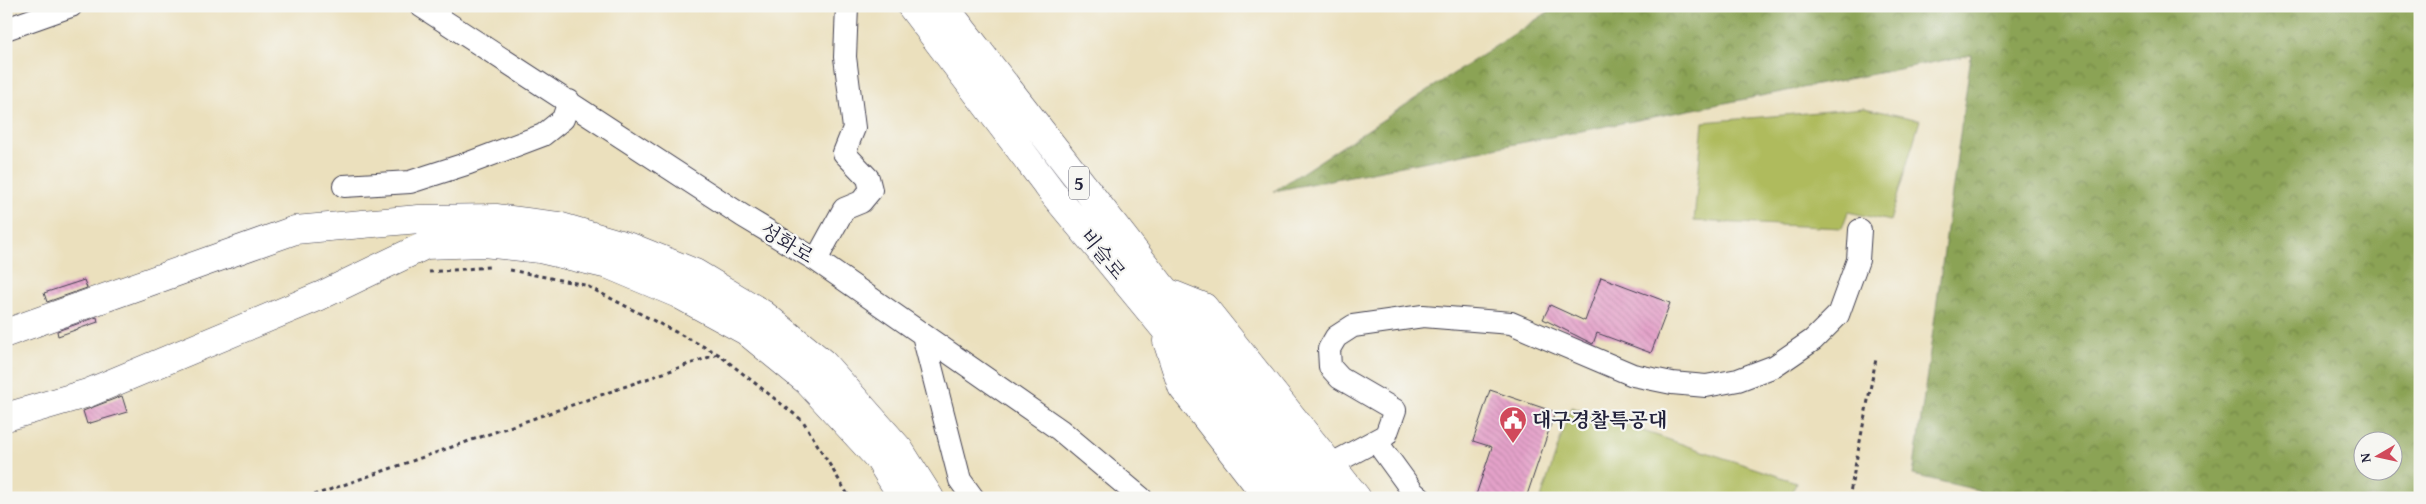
<svg xmlns="http://www.w3.org/2000/svg" width="2426" height="504" viewBox="0 0 2426 504" font-family="'Gentium Book Plus','Noto Serif KR',serif">
	<defs>
		<pattern id="forest-crowns" width="20" height="18" patternUnits="userSpaceOnUse" patternTransform="scale(1.25)"><rect width="20" height="18" fill="#8ba354"/><path d="M2 6a3 3 0 1 1 6 0M12 15a3 3 0 1 1 6 0" fill="none" stroke="#718447"/></pattern>
		<pattern id="building-back-hatch" width="6" height="6" patternUnits="userSpaceOnUse" patternTransform="scale(1.25)"><rect width="6" height="6" fill="#e4a2c9"/><path d="M-1 5l2 2M0 0l6 6M5-1l2 2" fill="none" stroke="#c38bae"/></pattern>
	</defs>
	<rect width="100%" height="100%" fill="#f6f6f2"/>
	<filter id="ink" filterUnits="userSpaceOnUse"><feTurbulence type="fractalNoise" baseFrequency=".02" numOctaves="2"/><feDisplacementMap in="SourceGraphic" scale="10" xChannelSelector="R" yChannelSelector="G"/><feConvolveMatrix kernelMatrix="1 2 1 2 8 2 1 2 1" color-interpolation-filters="sRGB"/></filter>
	<filter id="wash" filterUnits="userSpaceOnUse"><feTurbulence type="fractalNoise" baseFrequency=".0096" numOctaves="4" result="noise"/><feDisplacementMap in="SourceGraphic" scale="20" xChannelSelector="R" yChannelSelector="G"/><feGaussianBlur stdDeviation="1.12" result="paint"/><feColorMatrix in="noise" values="0 0 0 0 0 0 0 0 0 0 0 0 0 0 0 0 0 1.4 0 .05"/><feComposite in="paint" operator="in"/></filter>
	<g filter="url(#wash)">
		<rect width="100%" height="100%" fill="#ebe0bd"/>
		<path fill="#afbb5d" stroke="#686e4c" d="M 1864,108 L 1920,120 L 1890,221 L 1848,212 L 1842,228 L 1694,221 L 1703,122 Z
			M 1571,407 L 1796,482 L 1790,498 L 1541,498 Z"/>
		<path fill="url(#forest-crowns)" stroke="#566248" fill-rule="evenodd" d="M 1557,6 L 2420,6 L 2420,498 L 2012,498 L 1913,475 L 1971,55 L 1274,191 ZM 2364,442 L 2394,442 L 2394,472 L 2364,472 Z"/>
		<g id="blocks">
			<path fill="url(#building-back-hatch)" d="M 1601,277 L 1670,303 L 1651,353 L 1597,333 L 1593,344 L 1543,319 L 1550,305 L 1585,321 Z
				M 84,280 L 87,288 L 47,302 L 44,293 Z
				M 97,317 L 98,322 L 58,336 L 57,331 Z
				M 1490,390 L 1555,412 L 1526,498 L 1475,498 L 1492,447 L 1473,441 Z
				M 122,396 L 127,412 L 87,424 L 83,411 Z"/>
		</g>
	</g>
	<g filter="url(#ink)">
		<use href="#blocks" fill-opacity="0" stroke="#403e4e" stroke-width="1"/>
		<g fill="none" stroke-linecap="round" stroke-linejoin="round">
			<g stroke="#403e4e" stroke-width="24">
				<path id="minor" d="M 421,6 L 743,216 L 816,260 L 1060,430 L 1141,498
					M 6,29 L 71,6
					M 344,186 L 410,182 L 469,163 L 543,135 L 563,119 L 569,101
					M 816,260 L 844,209 L 861,202 L 871,190 L 868,178 L 844,153 L 854,128 L 845,57 L 847,6
					M 923,335 L 960,480 L 973,498
					M 1376,441 L 1413,492 L 1420,498
					M 1330,465 L 1386,435 L 1395,410 L 1340,378 L 1330,367 L 1329,349 L 1336,337 L 1353,326 L 1423,316 L 1511,323 L 1633,375 L 1672,383 L 1706,386 L 1738,380 L 1775,366 L 1813,340 L 1838,315 L 1858,260 L 1860,230"/>
			</g>
			<g stroke="#403e4e" stroke-width="29">
				<path id="major" d="M 911,6 L 1056,197 L 1253,436 L 1300,498
					M 944,6 L 1326,498
					M 1164,291 L 1204,307 L 1357,498
					M 1167,341 L 1182,387 L 1268,498"/>
			</g>
			<g stroke="#403e4e" stroke-width="29">
				<path id="highway" d="M 6,333 L 295,230 L 419,219 L 496,218 L 558,226 L 633,248 L 695,273 L 763,314 L 823,363 L 899,449 L 930,498
					M 6,417 L 88,393 L 320,296 L 426,245 L 483,243 L 540,249 L 609,265 L 678,294 L 746,331 L 807,381 L 879,459 L 903,498"/>
			</g>
			<path stroke="#403e4e" stroke-width="3" stroke-dasharray="4 4" stroke-linecap="butt" d="M 1594,6 L 1600,6
				M 510,270 L 585,285 L 718,354 L 803,421 L 850,498
				M 429,272 L 489,267
				M 306,498 L 718,354
				M 1849,498 L 1876,359"/>
			<use href="#minor" stroke="#fff" stroke-width="22"/>
			<use href="#major" stroke="#fff" stroke-width="28"/>
			<use href="#highway" stroke="#fff" stroke-width="28"/>
		</g>
	</g>
	<defs>
		<g id="civic-pin" transform="scale(1.4375)"><path d="M0 17L-7.5 6A9.5 9.5 0 1 1 7.5 6Z" fill="#d1495b" stroke="#f6f6f2"/><path d="M-.6-6.5H3V-4.5H.6V-3L4-1V1h2V6H-6V1h2V-1L-.6-3ZM-1.2 2.5V6h2.4V2.5Z" fill="#fff"/></g>
	</defs>
	<g fill-rule="evenodd">
		<use href="#civic-pin" x="1513" y="420"/>
	</g>
	<g text-anchor="middle" stroke-width="4.5" stroke-linejoin="round" paint-order="stroke">
		<rect fill="#f6f6f2" stroke="#626272" stroke-width="1" x="1069" y="166.5" width="20" height="33" rx="4"/>
		<g font-size="19" font-weight="bold" fill="#22223b">
			<text x="1079" y="190">5</text>
		</g>
		<g font-size="20" fill="#22223b" stroke="#f6f6f2">
			<text transform="translate(787 243) rotate(31)" y="7">성화로</text>
			<text transform="translate(1103 254) rotate(51)" y="7">비슬로</text>
		</g>
		<g font-size="20" font-weight="bold" fill="#22223b" stroke="#f6f6f2" text-anchor="start">
			<text x="1532" y="427">대구경찰특공대</text>
		</g>
	</g>
	<rect width="2426" height="504" fill="none" stroke="#f6f6f2" stroke-width="25"/>
	<g transform="translate(2378 456) rotate(261)"><circle r="24" fill="#f6f6f2" stroke="#a1a1a9"/>
	<path d="M0-4L9 19L0 12L-9 19Z" fill="#d1495b"/>
	<text y="-8" font-size="14" font-weight="bold" text-anchor="middle" fill="#22223b">N</text>
	</g>
</svg>
